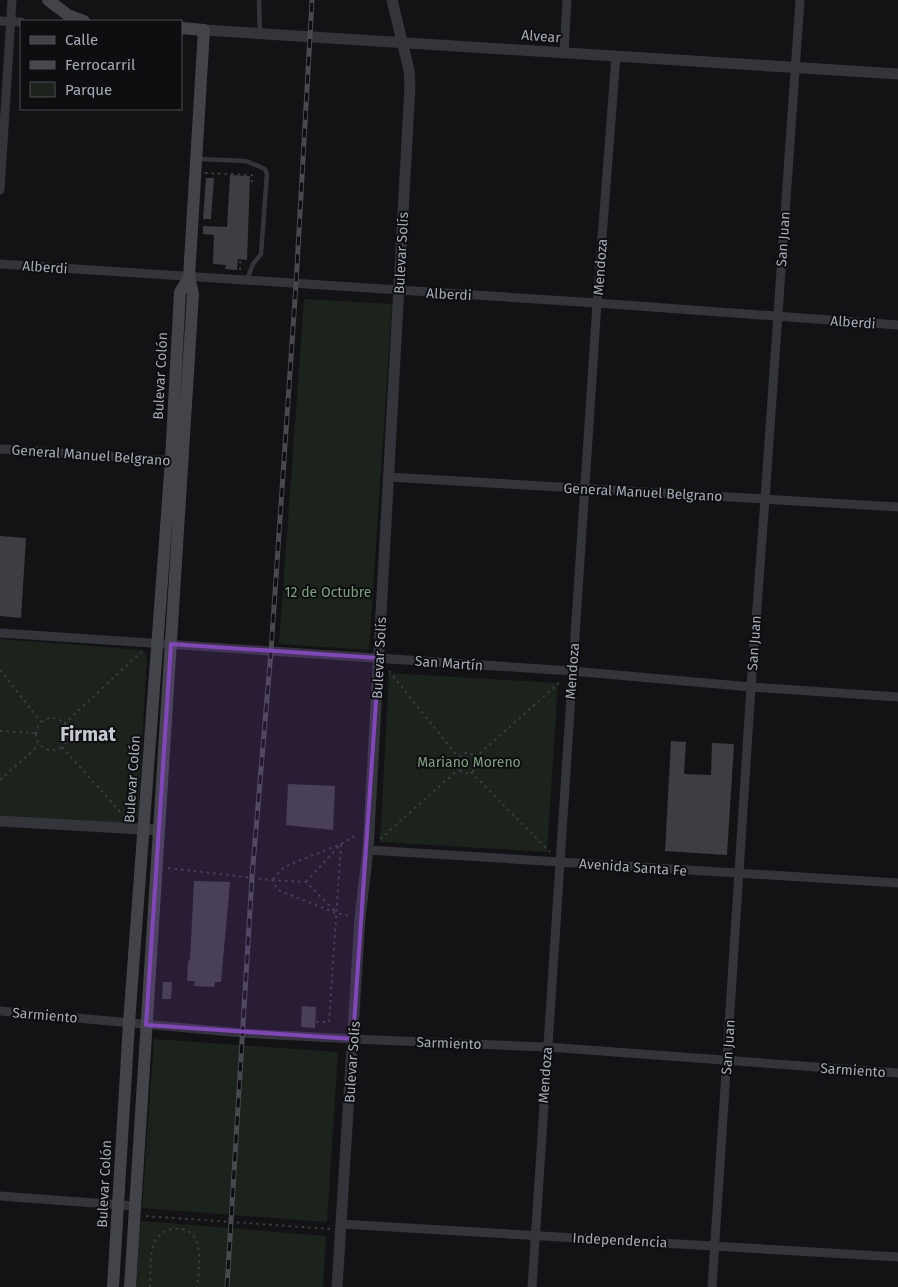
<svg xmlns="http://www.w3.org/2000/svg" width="898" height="1287" viewBox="0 0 898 1287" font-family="'Fira Sans',sans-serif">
	<rect width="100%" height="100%" fill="#131315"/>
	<path fill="#1b231c" d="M 304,299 L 392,304 L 369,650 L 279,644 Z
		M 0,639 L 143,650 L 147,656 L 138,815 L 130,824 L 0,815 Z
		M 389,673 L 558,683 L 547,852 L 380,842 Z
		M 154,1039 L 338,1052 L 327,1222 L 142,1208 Z
		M 141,1221 L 326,1236 L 323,1287 L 136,1287 Z"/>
	<path fill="#3d3e42" d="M 230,175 L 250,176 L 247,260 L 238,259 L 237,270 L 225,269 L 226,265 L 213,264 L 214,235 L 203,234 L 203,226 L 227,227 Z
		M 206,178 L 214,178 L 211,219 L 203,219 Z
		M 0,536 L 26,538 L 21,618 L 0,616 Z
		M 671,741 L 686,742 L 684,774 L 711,775 L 712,743 L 734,744 L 727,855 L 665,851 Z
		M 288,784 L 335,786 L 333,830 L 286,825 Z
		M 194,881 L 230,882 L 221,982 L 215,982 L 214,987 L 194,986 L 195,981 L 187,981 L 188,961 L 190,960 Z
		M 163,982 L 172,982 L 171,999 L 162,999 Z
		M 302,1006 L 316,1007 L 315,1028 L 301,1027 Z"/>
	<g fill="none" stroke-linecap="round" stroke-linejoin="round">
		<path stroke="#3a3c41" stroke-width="2" stroke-dasharray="2.5 4" stroke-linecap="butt" d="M 205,173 L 252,175 L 252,182
			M 240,270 L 241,253 L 247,254
			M 0,670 L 41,722
			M 389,671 L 458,757
			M36 734a16 16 0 1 1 32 0a16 16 0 1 1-32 0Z
			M 64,724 L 141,652
			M 0,731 L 35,733
			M 62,747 L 124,816
			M457 763a10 10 0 1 1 20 0a10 10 0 1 1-20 0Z
			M 475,758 L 561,681
			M 471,772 L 550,852
			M 0,780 L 39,745
			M 380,839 L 459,769
			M 168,868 L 272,880 L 278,890 L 336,913 L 350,916
			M 273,879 L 284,867 L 341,844 L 358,834
			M 272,880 L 306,882 L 335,911
			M 306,882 L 341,844 L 329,1022 L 316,1022
			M 146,1216 L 331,1229
			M 150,1287 C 151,1273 149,1254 155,1241 C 159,1234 166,1229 174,1229 C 207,1226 199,1268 197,1287"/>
		<path stroke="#34353a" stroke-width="4.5" d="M 259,0 L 260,33
			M 198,159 L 246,161 L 265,169 L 267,174 L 261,254 L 253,264 L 247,280"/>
		<path stroke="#34353a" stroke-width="9" d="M 0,21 L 21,22
			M 564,53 L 567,0
			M 0,190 L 12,0
			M 0,264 L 597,303 L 898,325
			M 0,449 L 177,461
			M 389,477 L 898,507
			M 0,633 L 572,671 L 751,687 L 898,697
			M 368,850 L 898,883
			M 0,1011 L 242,1033 L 353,1039 L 547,1047 L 898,1073
			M 0,1196 L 135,1206
			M 341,1224 L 898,1257
			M 532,1287 L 597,303 L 616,56
			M 712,1287 L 751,687 L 765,499 L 800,0"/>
		<path stroke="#34353a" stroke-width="11" d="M 204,30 L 898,74
			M 0,821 L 159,830
			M 337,1287 L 360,918 L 368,850 L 410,86 L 409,70 L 392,0"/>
		<path stroke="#42444a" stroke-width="12" d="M 48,0 L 68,15 L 84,21
			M 113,1287 L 129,1023 L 171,460 L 180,292 L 189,277
			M 130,1287 L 193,294 L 189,277 L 204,30 L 181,28"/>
		<g stroke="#47494f" stroke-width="5">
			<path id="rail" d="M 227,1287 L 252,877 L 271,651 L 296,284 L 312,0"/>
		</g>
		<use href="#rail" stroke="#0e0e10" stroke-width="3" stroke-dasharray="9" stroke-linecap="butt"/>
	</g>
	<path fill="#8345bd" fill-opacity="0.2" stroke="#8345bd" stroke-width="4" stroke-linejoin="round" d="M 171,644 L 379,658 L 353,1039 L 146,1025 Z"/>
	<g text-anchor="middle" stroke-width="4" stroke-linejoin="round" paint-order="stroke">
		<g font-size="14" fill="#a4aab6" stroke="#0e0e10">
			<text transform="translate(541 36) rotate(4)" y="5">Alvear</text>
			<text transform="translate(783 239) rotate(-86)" y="5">San Juan</text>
			<text transform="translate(401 253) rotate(-87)" y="5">Bulevar Solís</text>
			<text transform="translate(45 267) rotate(4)" y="5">Alberdi</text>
			<text transform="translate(600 267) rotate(-86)" y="5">Mendoza</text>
			<text transform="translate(449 294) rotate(3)" y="5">Alberdi</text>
			<text transform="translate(853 322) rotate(4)" y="5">Alberdi</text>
			<text transform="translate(160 376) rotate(-87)" y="5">Bulevar Colón</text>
			<text transform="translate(91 455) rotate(4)" y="5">General Manuel Belgrano</text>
			<text transform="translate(643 492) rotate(3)" y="5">General Manuel Belgrano</text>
			<text transform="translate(754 643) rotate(-86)" y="5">San Juan</text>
			<text transform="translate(379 658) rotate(-87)" y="5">Bulevar Solís</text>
			<text transform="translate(449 663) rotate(4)" y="5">San Martín</text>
			<text transform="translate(572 671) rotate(-86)" y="5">Mendoza</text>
			<text transform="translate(132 779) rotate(-86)" y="5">Bulevar Colón</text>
			<text transform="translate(633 867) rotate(4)" y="5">Avenida Santa Fe</text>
			<text transform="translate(45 1015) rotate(5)" y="5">Sarmiento</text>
			<text transform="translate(449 1043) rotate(2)" y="5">Sarmiento</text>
			<text transform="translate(728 1047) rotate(-86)" y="5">San Juan</text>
			<text transform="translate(352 1062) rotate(-86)" y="5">Bulevar Solís</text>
			<text transform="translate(853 1070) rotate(4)" y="5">Sarmiento</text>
			<text transform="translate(545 1075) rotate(-86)" y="5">Mendoza</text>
			<text transform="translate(104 1184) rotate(-87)" y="5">Bulevar Colón</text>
			<text transform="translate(620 1240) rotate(3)" y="5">Independencia</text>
		</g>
		<g font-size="14" fill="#7aa17b" stroke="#0e0e10">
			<text x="328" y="597">12 de Octubre</text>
			<text x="469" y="767">Mariano Moreno</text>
		</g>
		<g font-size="19" font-weight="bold" fill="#c5c9d1" stroke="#0e0e10">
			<text x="88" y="741">Firmat</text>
		</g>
	</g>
	<rect x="20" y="20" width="162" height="90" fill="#0e0e10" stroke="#4a4c52"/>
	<rect x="30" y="36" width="25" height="8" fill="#42444a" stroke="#4a4c52"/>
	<text x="65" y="45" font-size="15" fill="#a4aab6">Calle</text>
	<rect x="30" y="61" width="25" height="8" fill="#47494f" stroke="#4a4c52"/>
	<text x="65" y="70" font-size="15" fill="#a4aab6">Ferrocarril</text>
	<rect x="30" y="82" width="25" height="15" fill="#1b231c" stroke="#4a4c52"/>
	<text x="65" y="95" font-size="15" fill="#a4aab6">Parque</text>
</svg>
